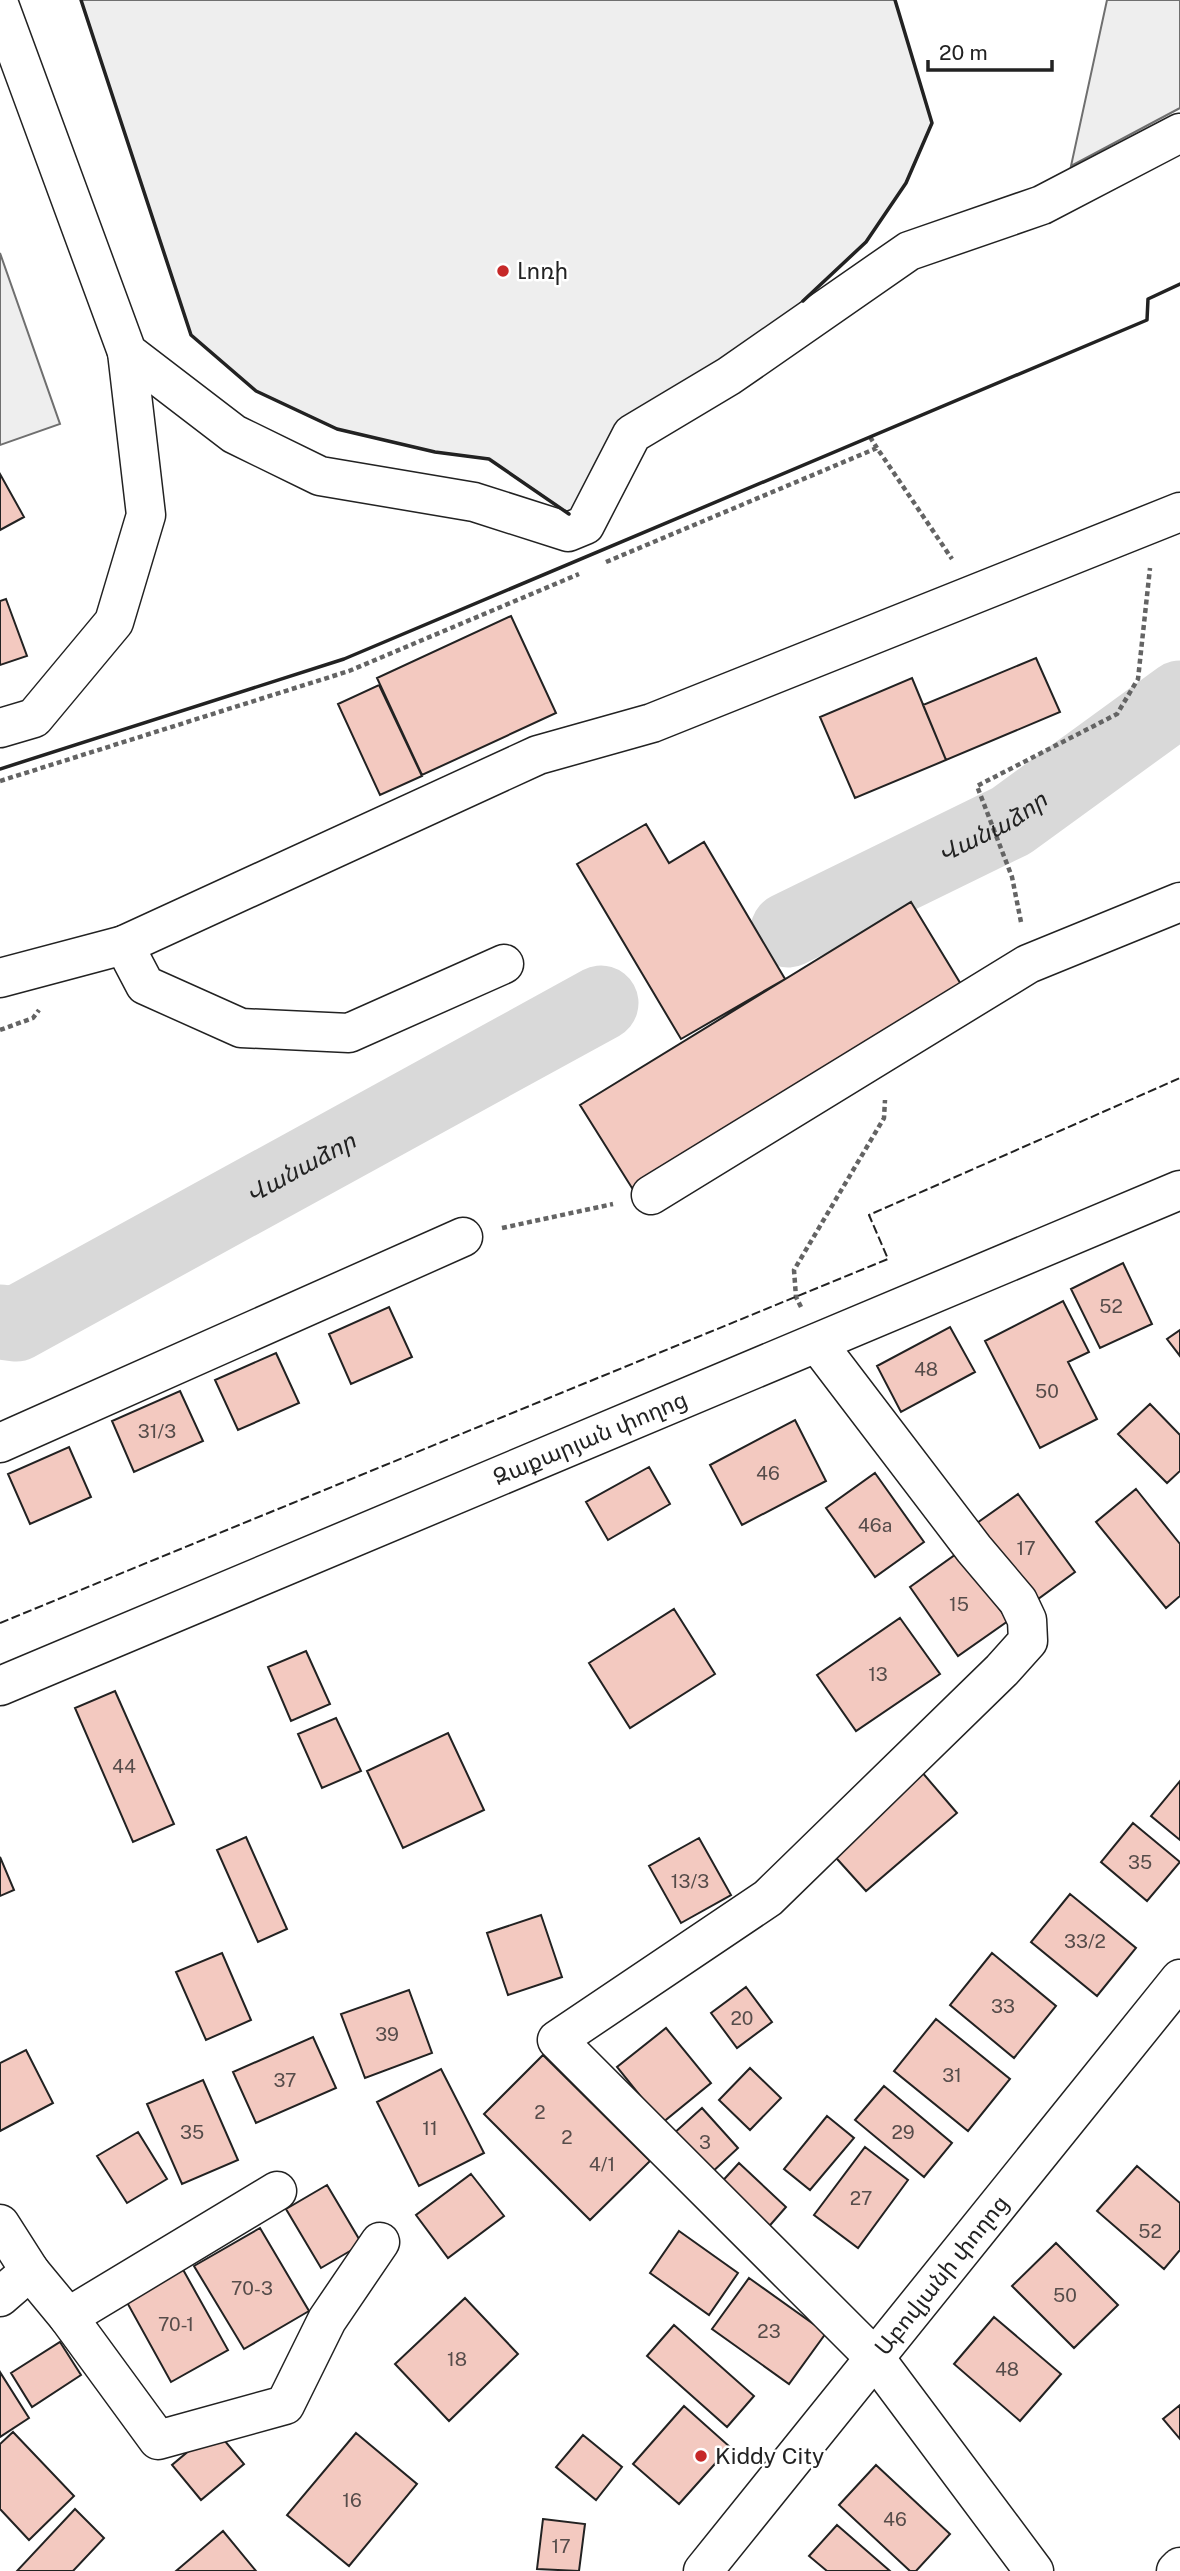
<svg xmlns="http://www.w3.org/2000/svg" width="1180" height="2571" viewBox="0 0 1180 2571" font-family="'Public Sans','Noto Sans Armenian',sans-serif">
	<rect width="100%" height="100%" fill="#fff"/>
	<path fill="#eee" stroke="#6f6f6f" stroke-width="2" d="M 81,0 L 895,0 L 932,123 L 906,183 L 866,242 L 572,516 L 489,459 L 435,452 L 337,429 L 256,391 L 191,335 Z
		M 1107,0 L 1180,0 L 1180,108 L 1071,166 Z
		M 0,253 L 60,424 L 0,445 Z"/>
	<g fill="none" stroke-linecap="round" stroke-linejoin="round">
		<g stroke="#d9d9d9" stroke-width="75">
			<path id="s1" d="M 788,930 L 1011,821 L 1180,698"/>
			<path id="s2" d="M 0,1322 L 16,1324 L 601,1003"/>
		</g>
	</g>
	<path fill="#f3c9c0" stroke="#222" stroke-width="2" d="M 0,474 L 24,517 L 0,530 Z
		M 6,599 L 27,656 L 0,665 L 0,601 Z
		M 511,616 L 556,713 L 422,775 L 377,678 Z
		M 1036,658 L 1060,712 L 946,760 L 923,705 Z
		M 912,678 L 946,760 L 855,798 L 820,717 Z
		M 379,685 L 422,776 L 380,795 L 338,704 Z
		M 646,824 L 669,863 L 704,842 L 785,979 L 681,1039 L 577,864 Z
		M 911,902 L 962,986 L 632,1188 L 580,1105 Z
		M 1123,1263 L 1152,1324 L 1100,1348 L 1071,1289 Z
		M 1063,1301 L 1089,1352 L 1068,1362 L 1097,1419 L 1040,1448 L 985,1341 Z
		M 389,1307 L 412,1357 L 351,1384 L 329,1334 Z
		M 950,1327 L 975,1372 L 901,1412 L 877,1366 Z
		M 1180,1330 L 1180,1356 L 1167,1339 Z
		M 276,1353 L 299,1403 L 238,1430 L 215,1380 Z
		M 180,1391 L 203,1441 L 134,1472 L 112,1421 Z
		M 1150,1404 L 1180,1435 L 1180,1471 L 1167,1483 L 1118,1434 Z
		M 795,1420 L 826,1481 L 742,1525 L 710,1465 Z
		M 69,1447 L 91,1497 L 30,1524 L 8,1474 Z
		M 649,1467 L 670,1504 L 608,1540 L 586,1502 Z
		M 875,1473 L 924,1542 L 875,1577 L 826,1508 Z
		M 1136,1489 L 1180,1544 L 1180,1596 L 1166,1608 L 1096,1522 Z
		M 1018,1494 L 1075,1572 L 1034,1602 L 977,1523 Z
		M 959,1552 L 1008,1621 L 958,1656 L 910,1587 Z
		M 674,1609 L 715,1674 L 630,1728 L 589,1663 Z
		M 900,1618 L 940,1674 L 856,1731 L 817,1675 Z
		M 306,1651 L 330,1704 L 291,1721 L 268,1667 Z
		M 115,1691 L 174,1824 L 133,1842 L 75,1708 Z
		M 336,1718 L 361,1771 L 322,1788 L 298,1734 Z
		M 448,1733 L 484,1810 L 403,1848 L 367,1771 Z
		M 921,1771 L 957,1813 L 866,1891 L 829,1850 Z
		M 1180,1781 L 1180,1840 L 1151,1816 Z
		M 1133,1823 L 1180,1862 L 1147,1901 L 1101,1862 Z
		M 246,1837 L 287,1929 L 258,1942 L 217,1850 Z
		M 699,1838 L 731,1895 L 681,1923 L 649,1866 Z
		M 0,1857 L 14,1890 L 0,1896 Z
		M 1070,1894 L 1136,1948 L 1097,1996 L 1031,1942 Z
		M 541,1915 L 562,1977 L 508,1995 L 487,1933 Z
		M 222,1953 L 251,2020 L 206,2040 L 176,1972 Z
		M 992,1953 L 1056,2006 L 1014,2058 L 950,2005 Z
		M 746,1987 L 772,2022 L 737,2048 L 711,2013 Z
		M 409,1990 L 432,2053 L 365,2078 L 341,2014 Z
		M 936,2019 L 1010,2079 L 968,2131 L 894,2071 Z
		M 666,2028 L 711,2083 L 662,2123 L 617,2067 Z
		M 313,2037 L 336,2088 L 256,2123 L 233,2072 Z
		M 26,2050 L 53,2103 L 0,2131 L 0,2063 Z
		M 543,2055 L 650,2161 L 590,2220 L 484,2114 Z
		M 750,2068 L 781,2098 L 750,2130 L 719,2100 Z
		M 441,2069 L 484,2153 L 419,2186 L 377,2102 Z
		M 203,2080 L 238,2160 L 182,2184 L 147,2104 Z
		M 884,2086 L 952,2143 L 924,2177 L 855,2120 Z
		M 702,2108 L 738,2148 L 709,2175 L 672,2135 Z
		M 827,2116 L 854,2138 L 810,2190 L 784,2169 Z
		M 138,2132 L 167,2179 L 127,2203 L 97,2156 Z
		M 865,2147 L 908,2180 L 858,2248 L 814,2215 Z
		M 739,2163 L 786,2207 L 765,2231 L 717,2187 Z
		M 1137,2166 L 1180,2203 L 1180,2250 L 1164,2269 L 1097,2211 Z
		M 471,2174 L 504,2216 L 448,2258 L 416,2215 Z
		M 327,2185 L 362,2244 L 321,2268 L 286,2209 Z
		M 260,2228 L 309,2311 L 244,2349 L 194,2266 Z
		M 679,2231 L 738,2273 L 709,2315 L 650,2273 Z
		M 1056,2243 L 1118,2305 L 1074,2348 L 1012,2286 Z
		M 181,2266 L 228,2350 L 171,2382 L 124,2297 Z
		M 749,2278 L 826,2333 L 789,2384 L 712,2329 Z
		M 465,2298 L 518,2354 L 449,2421 L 395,2364 Z
		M 994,2317 L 1061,2374 L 1020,2421 L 954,2364 Z
		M 674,2325 L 754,2396 L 727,2427 L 647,2356 Z
		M 60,2342 L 81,2375 L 32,2407 L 11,2373 Z
		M 0,2372 L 29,2418 L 0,2437 Z
		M 1180,2405 L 1180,2439 L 1163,2419 Z
		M 684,2406 L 730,2447 L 679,2504 L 633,2464 Z
		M 215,2429 L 244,2464 L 201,2500 L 172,2465 Z
		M 13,2432 L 74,2496 L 29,2540 L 0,2509 L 0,2444 Z
		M 356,2433 L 417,2484 L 349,2566 L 287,2515 Z
		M 583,2435 L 622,2467 L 596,2500 L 556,2467 Z
		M 876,2465 L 950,2534 L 916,2571 L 910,2571 L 839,2505 Z
		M 75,2509 L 104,2538 L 73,2571 L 17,2571 Z
		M 543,2519 L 585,2524 L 579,2571 L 537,2569 Z
		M 837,2525 L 890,2571 L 827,2571 L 809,2556 Z
		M 223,2531 L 256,2571 L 176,2571 Z"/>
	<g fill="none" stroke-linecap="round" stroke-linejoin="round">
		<g stroke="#222" stroke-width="41">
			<g id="minor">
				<path d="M 0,7 L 127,352 L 234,434 L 320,476 L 474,502 L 568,532 L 585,525 L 632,434 L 729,376 L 909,251 L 1042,205 L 1180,133"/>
				<path d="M 0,728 L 34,718 L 114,622 L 146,515 L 127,352"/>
				<path d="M 124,945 L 145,985 L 241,1028 L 349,1033 L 504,964"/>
				<path d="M 0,978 L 124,945 L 538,755 L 652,723 L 1180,512"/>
				<path d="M 651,1195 L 1028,964 L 1180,902"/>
				<path d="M 817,1343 L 974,1549 L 1018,1601 L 1027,1620 L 1028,1641 L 1002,1670 L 768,1898 L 557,2040 L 875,2358 L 1034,2571"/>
				<path d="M 0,1443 L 463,1237"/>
				<path id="s3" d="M 0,1686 L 1180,1190"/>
				<path d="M 0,2224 L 30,2271 L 68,2317 L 158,2440 L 285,2405 L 327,2320 L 380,2242"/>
				<path d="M 0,2297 L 30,2271"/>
				<path d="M 68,2317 L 277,2191"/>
				<path id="s4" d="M 703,2571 L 1180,1979"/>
				<path d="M 1176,2571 L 1180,2567"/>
			</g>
		</g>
		<path stroke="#646464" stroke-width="4.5" stroke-dasharray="5 3.5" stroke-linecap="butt" d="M 870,437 L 877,448
			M 606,562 L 877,448 L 952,559
			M 0,781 L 349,671 L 579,574
			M 1021,922 L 1012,877 L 977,786 L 1117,714 L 1138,679 L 1150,568
			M 0,1030 L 33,1018 L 39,1010
			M 502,1228 L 613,1204
			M 801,1307 L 796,1297 L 794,1270 L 884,1118 L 885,1100"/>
		<use href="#minor" stroke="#fff" stroke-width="38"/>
		<path stroke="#222" stroke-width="2" stroke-dasharray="9 3.5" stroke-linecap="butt" d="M 0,1623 L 888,1259 L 869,1215 L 1180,1078"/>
		<path stroke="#222" stroke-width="3.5" d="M 81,0 L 191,335 L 256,391 L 337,429 L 435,452 L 489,459 L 569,514
			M 803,301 L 866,242 L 906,183 L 932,123 L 895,0
			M 0,769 L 344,659 L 1147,320 L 1148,299 L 1180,284"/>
	</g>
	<g fill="#c62828" stroke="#fff" stroke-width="2.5">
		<circle cx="503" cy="271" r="7"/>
		<circle cx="701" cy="2456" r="7"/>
	</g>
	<g text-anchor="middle" stroke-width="5" stroke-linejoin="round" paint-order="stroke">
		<g font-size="19" fill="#564c4a">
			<text x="1111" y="1313">52</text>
			<text x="926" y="1376">48</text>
			<text x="1047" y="1398">50</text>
			<text x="157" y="1438">31/3</text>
			<text x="768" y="1480">46</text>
			<text x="875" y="1532">46a</text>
			<text x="1026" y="1555">17</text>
			<text x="959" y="1611">15</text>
			<text x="878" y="1681">13</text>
			<text x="124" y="1773">44</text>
			<text x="1140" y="1869">35</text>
			<text x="690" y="1888">13/3</text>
			<text x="1085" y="1948">33/2</text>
			<text x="1003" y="2013">33</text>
			<text x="742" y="2025">20</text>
			<text x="387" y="2041">39</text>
			<text x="952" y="2082">31</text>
			<text x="285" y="2087">37</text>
			<text x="540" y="2119">2</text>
			<text x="430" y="2135">11</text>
			<text x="192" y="2139">35</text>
			<text x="903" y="2139">29</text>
			<text x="567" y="2144">2</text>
			<text x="705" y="2149">3</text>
			<text x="602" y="2171">4/1</text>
			<text x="861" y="2205">27</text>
			<text x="1150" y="2238">52</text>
			<text x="252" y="2295">70-3</text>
			<text x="1065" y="2302">50</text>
			<text x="176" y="2331">70-1</text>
			<text x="769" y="2338">23</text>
			<text x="457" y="2366">18</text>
			<text x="1007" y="2376">48</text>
			<text x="352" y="2507">16</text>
			<text x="895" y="2526">46</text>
			<text x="561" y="2553">17</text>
		</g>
		<g font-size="23" fill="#222" stroke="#fff" text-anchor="start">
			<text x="517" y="279">Լոռի</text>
			<text x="715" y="2464">Kiddy City</text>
		</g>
		<g font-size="23" fill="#222" stroke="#fff">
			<text dy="8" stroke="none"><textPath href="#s3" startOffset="640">Զաքարյան փողոց</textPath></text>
			<text dy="8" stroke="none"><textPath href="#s4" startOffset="380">Աբովյանի փողոց</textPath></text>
		</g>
		<g font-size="24" font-style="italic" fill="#222" stroke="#fff">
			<text dy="8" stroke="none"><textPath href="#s1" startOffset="229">Վանաձոր</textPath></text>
			<text dy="8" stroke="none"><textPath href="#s2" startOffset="341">Վանաձոր</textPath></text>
		</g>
	</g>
	<path d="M928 60v10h124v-10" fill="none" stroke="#222222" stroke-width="3.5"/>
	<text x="939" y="60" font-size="21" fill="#222222" stroke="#ffffff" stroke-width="5" paint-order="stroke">20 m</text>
</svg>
